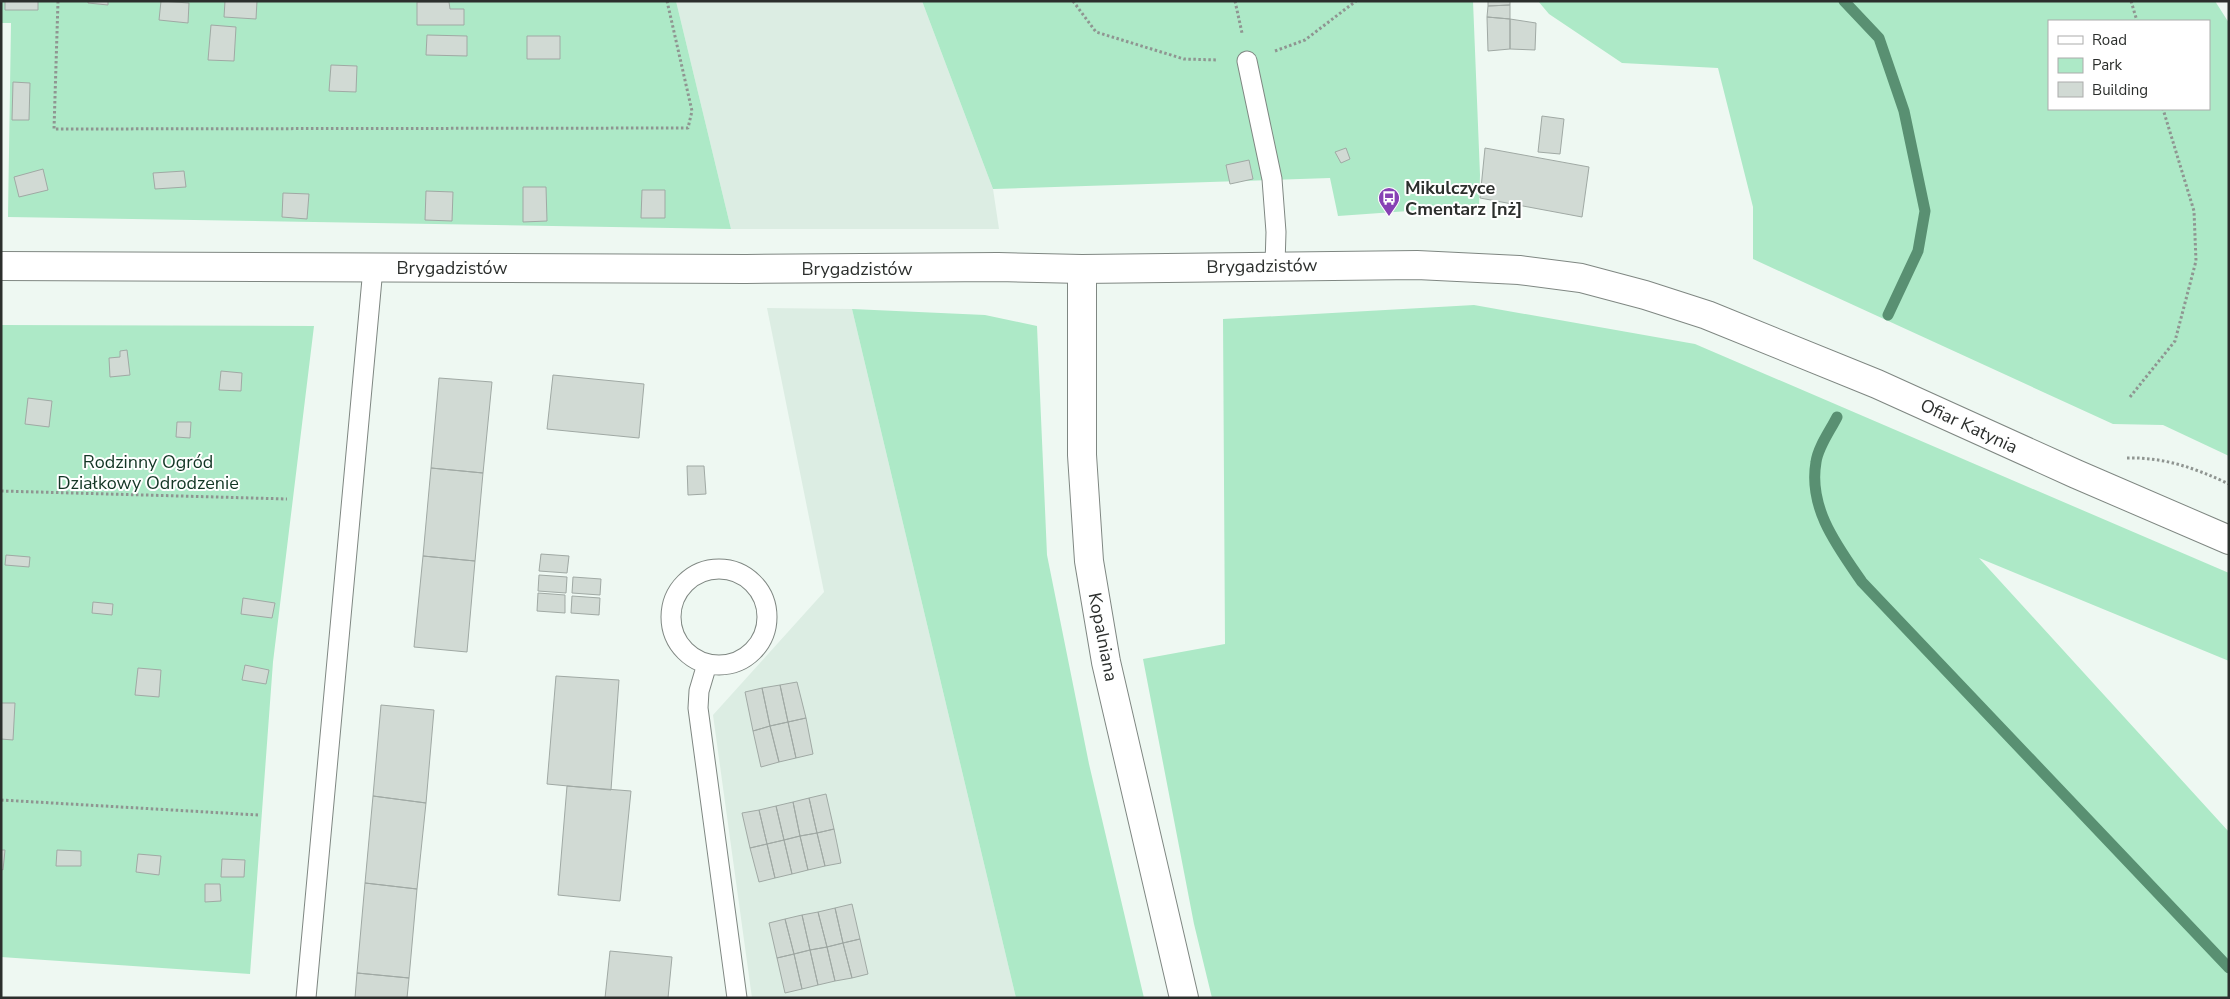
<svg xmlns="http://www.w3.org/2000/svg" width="2230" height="999" viewBox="0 0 2230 999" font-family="'Nunito Sans',sans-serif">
	<rect width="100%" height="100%" fill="#eef8f2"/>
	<path fill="#dcede3" d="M 676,1 L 922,1 L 993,189 L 999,229 L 731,229 Z
		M 767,308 L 852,309 L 1016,998 L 752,998 L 713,715 L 824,592 Z"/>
	<path fill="#ade9c7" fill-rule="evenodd" d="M 1,1 L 676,1 L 731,229 L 8,217 L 11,23 L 1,23 Z
		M 922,1 L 1473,1 L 1480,175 L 1479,206 L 1338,216 L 1330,178 L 993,189 Z
		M 1538,1 L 2215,1 L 2229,23 L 2229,456 L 2163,425 L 2113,424 L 1753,259 L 1753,207 L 1718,68 L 1622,63 L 1549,14 ZM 2049,21 L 2209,21 L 2209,109 L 2049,109 Z
		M 1474,305 L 1695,344 L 2229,573 L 2229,661 L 1979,558 L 2229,832 L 2229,998 L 1212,998 L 1194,924 L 1143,659 L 1225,644 L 1223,319 Z
		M 852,309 L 985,315 L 1037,326 L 1047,555 L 1089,764 L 1144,998 L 1016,998 Z
		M 1,325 L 314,326 L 273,662 L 250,974 L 1,957 Z"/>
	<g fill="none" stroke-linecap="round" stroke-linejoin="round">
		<path stroke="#599072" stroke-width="11" d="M 1844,1 L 1879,38 L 1904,111 L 1925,211 L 1918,251 L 1888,315
			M 1837,417 C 1830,431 1818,447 1816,462 C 1808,508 1837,546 1862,582 L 2229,968"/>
	</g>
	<path fill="#d1dad4" stroke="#a0a9a4" d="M 5,1 L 38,1 L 38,10 L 5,10 Z
		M 88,1 L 108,1 L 108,5 L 88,3 Z
		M 161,1 L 189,3 L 188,23 L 159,20 Z
		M 225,1 L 257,1 L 256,19 L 224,17 Z
		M 1488,1 L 1510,1 L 1510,5 L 1488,6 Z
		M 417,2 L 449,2 L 450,9 L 464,9 L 464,25 L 417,25 Z
		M 1510,5 L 1510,19 L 1487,17 L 1488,6 Z
		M 1487,17 L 1510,19 L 1510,49 L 1488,51 Z
		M 1510,19 L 1536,23 L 1535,50 L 1510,49 Z
		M 211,25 L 236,27 L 234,61 L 208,60 Z
		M 427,35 L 467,36 L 467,56 L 426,55 Z
		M 527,36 L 560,36 L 560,59 L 527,59 Z
		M 331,65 L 357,66 L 356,92 L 329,91 Z
		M 13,82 L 30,83 L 29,120 L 12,120 Z
		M 1542,116 L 1564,119 L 1560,154 L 1538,152 Z
		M 1346,148 L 1350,159 L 1341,163 L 1335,152 Z
		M 1485,148 L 1589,167 L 1582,217 L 1480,198 Z
		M 1249,160 L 1253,179 L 1230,184 L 1226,165 Z
		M 43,169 L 48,190 L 19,197 L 14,177 Z
		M 184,171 L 186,187 L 155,189 L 153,173 Z
		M 523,187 L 546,187 L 547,221 L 523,222 Z
		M 642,190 L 665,190 L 665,218 L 641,218 Z
		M 426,191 L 453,192 L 452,221 L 425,220 Z
		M 283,193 L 309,194 L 307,219 L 282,217 Z
		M 127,350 L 130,375 L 110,377 L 109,358 L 120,357 L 120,351 Z
		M 221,371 L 242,373 L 241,391 L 219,390 Z
		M 553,375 L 644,384 L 639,438 L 547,429 Z
		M 439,378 L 492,382 L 483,473 L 431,468 Z
		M 28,398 L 52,401 L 49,427 L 25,424 Z
		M 177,422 L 191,422 L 190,438 L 176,437 Z
		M 687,466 L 704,466 L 706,494 L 688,495 Z
		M 431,468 L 483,473 L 475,561 L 423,556 Z
		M 541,554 L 569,556 L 567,573 L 539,571 Z
		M 6,555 L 30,557 L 29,567 L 5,565 Z
		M 423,556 L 475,561 L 467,652 L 414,647 Z
		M 539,575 L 567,577 L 566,593 L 538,591 Z
		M 573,577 L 601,579 L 600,595 L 572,593 Z
		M 538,593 L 565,595 L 565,613 L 537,611 Z
		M 572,596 L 600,598 L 599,615 L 571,613 Z
		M 243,598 L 275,603 L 272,618 L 241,614 Z
		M 93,602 L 113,604 L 112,615 L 92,613 Z
		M 245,665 L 269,670 L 266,684 L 242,680 Z
		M 138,668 L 161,670 L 159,697 L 135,695 Z
		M 556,676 L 619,680 L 611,790 L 547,784 Z
		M 797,682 L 806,718 L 788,722 L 780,685 Z
		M 780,685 L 788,722 L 770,726 L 762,688 Z
		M 762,688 L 770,726 L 753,731 L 745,692 Z
		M 1,703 L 15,703 L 13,740 L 1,739 Z
		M 381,705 L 434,710 L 426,803 L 373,796 Z
		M 806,718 L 813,754 L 796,758 L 788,722 Z
		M 788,722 L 796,758 L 779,762 L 770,726 Z
		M 770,726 L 779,762 L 761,767 L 753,731 Z
		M 567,786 L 631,791 L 620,901 L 558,895 Z
		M 826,794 L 834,829 L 817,833 L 809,798 Z
		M 373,796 L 426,803 L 417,889 L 365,883 Z
		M 809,798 L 817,833 L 800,836 L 793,802 Z
		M 793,802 L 800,836 L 784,840 L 776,806 Z
		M 776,806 L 784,840 L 767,844 L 759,810 Z
		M 759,810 L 767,844 L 750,848 L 742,813 Z
		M 834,829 L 841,863 L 825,866 L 817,833 Z
		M 817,833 L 825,866 L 808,870 L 800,836 Z
		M 800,836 L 808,870 L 792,874 L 784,840 Z
		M 784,840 L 792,874 L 775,878 L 767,844 Z
		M 767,844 L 775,878 L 759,882 L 750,848 Z
		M 1,850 L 5,850 L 3,870 L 1,869 Z
		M 57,850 L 81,851 L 81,866 L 56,866 Z
		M 138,854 L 161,856 L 159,875 L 136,872 Z
		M 222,859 L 245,860 L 244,877 L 221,877 Z
		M 365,883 L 417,889 L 409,978 L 357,973 Z
		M 205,884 L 220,884 L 221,901 L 205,902 Z
		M 852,904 L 860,939 L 843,943 L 835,908 Z
		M 835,908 L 843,943 L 827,947 L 818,912 Z
		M 818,912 L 827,947 L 810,950 L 802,915 Z
		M 802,915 L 810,950 L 794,954 L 785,919 Z
		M 785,919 L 794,954 L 777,958 L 769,923 Z
		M 860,939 L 868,974 L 852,978 L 843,943 Z
		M 843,943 L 852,978 L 835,981 L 827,947 Z
		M 827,947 L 835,981 L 818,985 L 810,950 Z
		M 810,950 L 818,985 L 802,989 L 794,954 Z
		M 610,951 L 672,957 L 668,998 L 605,998 Z
		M 794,954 L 802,989 L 785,993 L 777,958 Z
		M 357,973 L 409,978 L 407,998 L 355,998 Z"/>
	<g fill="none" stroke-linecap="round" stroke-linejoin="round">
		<g stroke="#7f8782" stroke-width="21">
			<path id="service" d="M 1247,61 L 1272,179 L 1276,232 L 1275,265
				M671 617a48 48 0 1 1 96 0a48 48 0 1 1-96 0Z
				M 707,664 L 699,691 L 698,708 L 737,998
				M 306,998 L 373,268"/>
		</g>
		<g stroke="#7f8782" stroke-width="30">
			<path id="minor" d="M 1082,269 L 1082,455 L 1089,561 L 1106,662 L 1184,998"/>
		</g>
		<g stroke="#7f8782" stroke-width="30">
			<path id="tertiary" d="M 1,266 L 746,269 L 998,267 L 1082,269 L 1417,265 L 1519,270 L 1581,278 L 1645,295 L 1707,315 L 1877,384 L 2076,474 L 2229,540"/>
		</g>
		<path stroke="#8f9591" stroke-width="3" stroke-dasharray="2.5 2.5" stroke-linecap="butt" d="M 58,1 L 54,129 L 688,128 L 692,111 L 667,1
			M 1073,1 L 1096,32 L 1184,59 L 1218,60
			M 1235,1 L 1242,33
			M 2131,1 L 2137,21
			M 1275,51 L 1305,40 L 1356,1
			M 2130,397 L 2175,341 L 2196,261 L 2194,211 L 2163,109
			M 2127,458 C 2164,457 2195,468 2229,484
			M 1,491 L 287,499
			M 1,800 L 258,815"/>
		<use href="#service" stroke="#fff" stroke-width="19"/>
		<use href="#minor" stroke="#fff" stroke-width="28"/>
		<use href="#tertiary" stroke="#fff" stroke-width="28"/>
	</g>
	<defs>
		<g id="bus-pin" transform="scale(1.125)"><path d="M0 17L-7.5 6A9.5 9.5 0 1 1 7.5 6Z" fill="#8741b4" stroke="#fff"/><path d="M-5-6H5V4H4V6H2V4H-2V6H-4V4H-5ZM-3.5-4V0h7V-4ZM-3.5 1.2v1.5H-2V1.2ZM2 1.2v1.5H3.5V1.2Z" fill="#fff"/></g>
	</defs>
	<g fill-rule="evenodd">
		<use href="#bus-pin" x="1389" y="198"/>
	</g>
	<g text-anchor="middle" stroke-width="4" stroke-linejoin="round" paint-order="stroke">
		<g font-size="18" font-weight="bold" fill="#2c2f2d" stroke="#fff" text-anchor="start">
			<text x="1405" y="194">Mikulczyce<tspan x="1405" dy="21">Cmentarz [nż]</tspan></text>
		</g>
		<g font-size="18" fill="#2c2f2d" stroke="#fff">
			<text transform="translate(1262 266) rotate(-1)" y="6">Brygadzistów</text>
			<text x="452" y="274">Brygadzistów</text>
			<text x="857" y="275">Brygadzistów</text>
			<text transform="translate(1969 426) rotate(25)" y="6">Ofiar Katynia</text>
			<text transform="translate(1103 637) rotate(79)" y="6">Kopalniana</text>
		</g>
		<g font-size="18" fill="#133625" stroke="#fff">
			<text x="148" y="468">Rodzinny Ogród<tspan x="148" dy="21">Działkowy Odrodzenie</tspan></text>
		</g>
	</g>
	<rect width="2230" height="999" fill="none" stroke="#2c2f2d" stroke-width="5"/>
	<rect x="2048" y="20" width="162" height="90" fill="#ffffff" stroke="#abacab"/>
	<rect x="2058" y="36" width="25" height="8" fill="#ffffff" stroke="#abacab"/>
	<text x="2092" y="45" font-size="15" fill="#2c2f2d">Road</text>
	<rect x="2058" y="58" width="25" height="15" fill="#ade9c7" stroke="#abacab"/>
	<text x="2092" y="70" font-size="15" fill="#2c2f2d">Park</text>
	<rect x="2058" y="82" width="25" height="15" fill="#d1dad4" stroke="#abacab"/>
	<text x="2092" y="95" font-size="15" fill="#2c2f2d">Building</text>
</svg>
